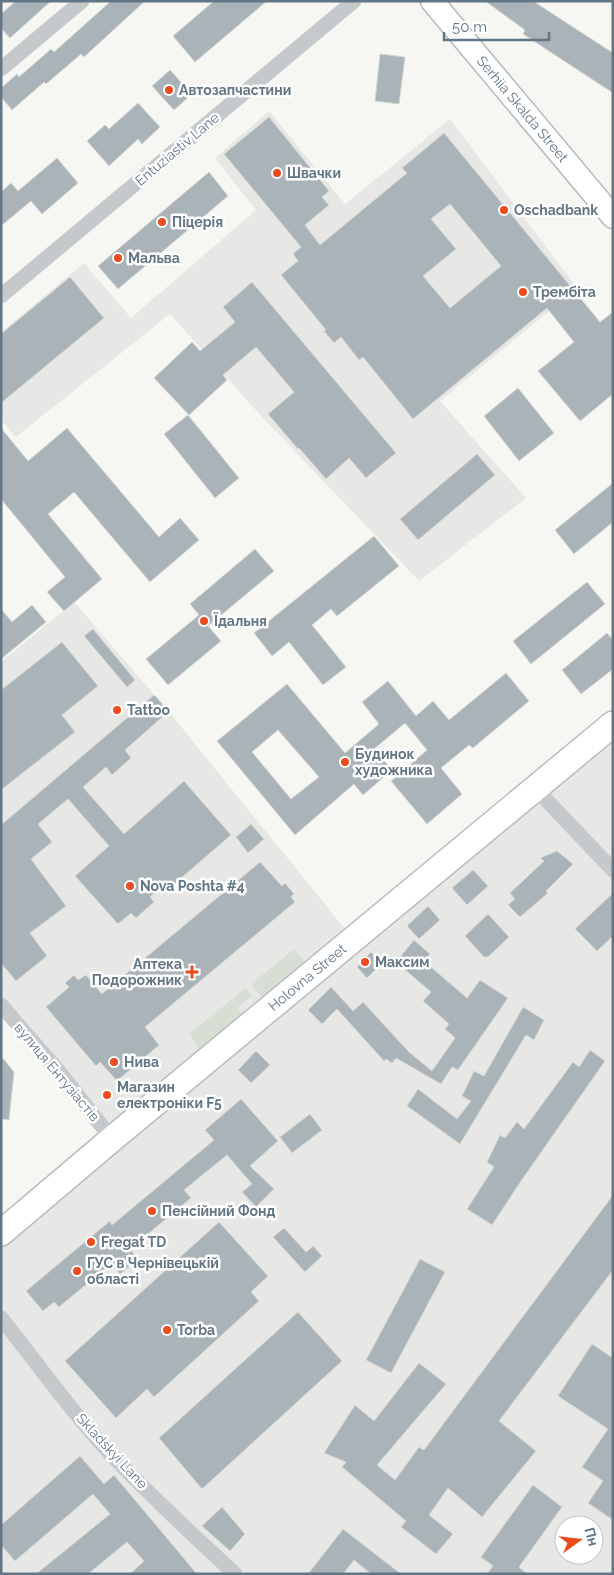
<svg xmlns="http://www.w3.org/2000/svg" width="614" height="1575" viewBox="0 0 614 1575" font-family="Raleway,sans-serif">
	<rect width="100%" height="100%" fill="#f6f6f2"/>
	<path fill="#e7e8e6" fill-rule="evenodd" d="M 269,111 L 345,204 L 450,119 L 577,288 L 440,401 L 526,498 L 419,581 L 261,416 L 170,314 L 16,437 L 1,420 L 1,332 L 84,263 L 131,318 L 256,210 L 215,158 Z
		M 74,602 L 169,712 L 350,935 L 114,1125 L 104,1122 L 1,995 L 1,662 Z
		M 613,728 L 613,1574 L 1,1574 L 1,1237 ZM 564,1525 L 594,1525 L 594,1555 L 564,1555 Z"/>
	<path fill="#d7ded3" d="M 294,949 L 305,963 L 262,997 L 251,984 Z
		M 246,988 L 252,996 L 237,1008 L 242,1014 L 200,1049 L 189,1034 Z"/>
	<path fill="#aab3b8" stroke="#d7d7d5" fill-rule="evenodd" d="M 16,1 L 51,1 L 10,38 L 1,28 L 1,14 Z
		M 111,1 L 145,1 L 84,57 L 81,54 L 46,84 L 44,82 L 12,110 L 1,97 L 1,88 L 17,74 L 19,77 L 51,49 L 54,52 Z
		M 214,1 L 267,1 L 195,62 L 173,36 Z
		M 485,1 L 533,1 L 613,53 L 613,93 L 523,34 L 525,30 Z
		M 380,54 L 405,57 L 399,104 L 375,101 Z
		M 170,70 L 192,94 L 174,110 L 152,86 Z
		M 138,103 L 160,127 L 142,144 L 138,139 L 109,166 L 87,141 L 105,125 L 109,129 Z
		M 269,117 L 329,191 L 322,197 L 329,205 L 305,225 L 320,245 L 407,173 L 402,168 L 444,133 L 600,322 L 613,312 L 613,394 L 580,421 L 538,371 L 574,342 L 547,308 L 413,419 L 363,357 L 359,360 L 341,337 L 334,343 L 324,331 L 326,330 L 281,275 L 298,261 L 293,254 L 301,247 L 224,154 ZM 450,204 L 501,266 L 450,308 L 423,276 L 456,249 L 431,219 Z
		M 57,158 L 78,183 L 42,214 L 31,201 L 1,226 L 1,192 L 11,183 L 18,191 Z
		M 209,172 L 228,196 L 118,289 L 98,266 Z
		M 70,277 L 104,318 L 1,403 L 1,334 Z
		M 252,282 L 396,453 L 366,478 L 349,458 L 326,479 L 299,448 L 298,449 L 268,414 L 294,392 L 256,347 L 223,375 L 227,380 L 189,415 L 154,378 L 192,342 L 200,351 L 235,322 L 223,307 Z
		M 518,388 L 554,433 L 519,461 L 484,416 Z
		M 188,415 L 239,478 L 215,498 L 164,434 Z
		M 1,428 L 28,461 L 67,428 L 159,537 L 180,518 L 199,540 L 150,582 L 74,492 L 48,514 L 102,579 L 64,611 L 47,592 L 65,577 L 1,499 Z
		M 477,454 L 495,475 L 418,540 L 400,519 Z
		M 613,483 L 613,522 L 574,554 L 555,530 Z
		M 374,536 L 399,566 L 337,616 L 331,609 L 312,625 L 346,667 L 323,685 L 289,642 L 272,656 L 254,633 Z
		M 255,549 L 274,571 L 208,626 L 221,641 L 168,685 L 146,659 L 199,615 L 190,604 Z
		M 587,582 L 605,604 L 531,664 L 513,641 Z
		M 32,605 L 46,622 L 1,659 L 1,609 L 12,622 Z
		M 93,629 L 135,680 L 127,687 L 84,636 Z
		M 607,633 L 613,640 L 613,669 L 581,694 L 562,670 Z
		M 62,642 L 98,686 L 62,715 L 75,732 L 1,790 L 1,690 Z
		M 506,673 L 529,701 L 473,748 L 469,745 L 441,768 L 462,794 L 427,824 L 391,781 L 427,750 L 405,723 L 374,749 L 392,770 L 363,795 L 354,784 L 295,835 L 217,741 L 287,684 L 345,753 L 379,724 L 362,702 L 388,681 L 416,716 L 433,701 L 449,720 ZM 278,730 L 319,777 L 291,799 L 252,752 Z
		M 154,695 L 169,711 L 125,750 L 131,758 L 112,775 L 106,767 L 83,787 L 124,834 L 184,781 L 231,835 L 173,885 L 169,881 L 150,897 L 154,902 L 136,918 L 131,913 L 118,924 L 75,876 L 109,846 L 68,799 L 38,824 L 52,842 L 31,859 L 66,906 L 30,933 L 47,956 L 16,981 L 1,963 L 1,825 Z
		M 251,824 L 264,839 L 248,853 L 236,837 Z
		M 557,851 L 573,864 L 546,891 L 548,893 L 520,917 L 508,905 L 515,899 L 510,893 L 544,861 L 540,858 Z
		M 260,862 L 282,886 L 285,883 L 294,894 L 291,897 L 295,902 L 145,1027 L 159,1045 L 117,1081 L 100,1062 L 96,1066 L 46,1007 L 69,987 L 65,983 L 74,975 L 78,980 L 86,975 L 102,994 Z
		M 473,870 L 488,886 L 467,905 L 452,888 Z
		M 613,893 L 613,936 L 597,951 L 575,929 Z
		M 428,906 L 440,920 L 419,939 L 407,926 Z
		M 488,914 L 509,937 L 488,957 L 484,957 L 465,936 Z
		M 414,940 L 430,954 L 424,961 L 467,998 L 480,980 L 508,998 L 458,1070 L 452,1067 L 441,1084 L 396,1058 L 392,1063 L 386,1059 L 384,1061 L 337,1009 L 322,1024 L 308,1010 L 331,987 L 353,1011 L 363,1002 L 409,1052 L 432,1071 L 455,1038 L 445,1029 L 449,1024 L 423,1001 L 431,992 L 396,962 Z
		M 371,952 L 382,963 L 367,978 L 357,967 Z
		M 523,1007 L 544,1020 L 534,1040 L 526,1035 L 460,1144 L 407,1106 L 418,1089 L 457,1119 L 471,1101 L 462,1096 L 474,1071 L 484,1076 Z
		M 590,1050 L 605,1061 L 521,1181 L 492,1225 L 467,1209 L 494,1167 L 487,1162 L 500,1135 L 505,1138 L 517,1122 L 524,1129 L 573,1062 L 579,1067 Z
		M 256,1051 L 270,1065 L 251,1083 L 238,1070 Z
		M 1,1056 L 14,1072 L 9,1120 L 1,1119 Z
		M 241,1099 L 278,1141 L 250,1166 L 274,1189 L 256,1207 L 242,1192 L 252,1184 L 227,1155 L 184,1190 L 191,1198 L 130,1249 L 138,1259 L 120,1274 L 111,1264 L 59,1307 L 54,1302 L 43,1311 L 26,1291 L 110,1221 L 112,1225 L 214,1140 L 205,1130 Z
		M 310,1114 L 322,1130 L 292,1153 L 280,1137 Z
		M 613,1195 L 613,1270 L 499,1421 L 536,1451 L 482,1517 L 448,1488 L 429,1515 L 453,1534 L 436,1554 L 401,1527 L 406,1521 L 342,1467 L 346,1462 L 324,1453 L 355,1405 L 374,1421 L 419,1363 L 446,1384 L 377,1465 L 395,1480 L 419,1447 L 424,1450 Z
		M 219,1222 L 268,1276 L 251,1292 L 259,1301 L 154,1397 L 147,1389 L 116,1418 L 65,1361 Z
		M 284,1228 L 306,1252 L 313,1246 L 322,1256 L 305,1272 L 273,1237 Z
		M 420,1259 L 445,1272 L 391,1373 L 366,1360 Z
		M 298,1312 L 342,1361 L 202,1489 L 159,1438 Z
		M 592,1344 L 613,1358 L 613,1520 L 588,1503 L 603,1481 L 582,1467 L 608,1429 L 558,1396 Z
		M 80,1456 L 104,1484 L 114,1475 L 197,1574 L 130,1574 L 144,1561 L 127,1542 L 88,1574 L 36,1574 L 110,1514 L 93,1494 L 15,1561 L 1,1545 L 1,1525 Z
		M 533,1485 L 562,1507 L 519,1567 L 527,1574 L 487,1574 L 493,1566 L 481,1557 Z
		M 222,1507 L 245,1534 L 230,1551 L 202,1526 Z
		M 343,1529 L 401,1574 L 371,1574 L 354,1560 L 343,1574 L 308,1574 Z"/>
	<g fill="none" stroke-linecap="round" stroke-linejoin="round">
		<g stroke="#b5bbbf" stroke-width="25">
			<g id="secondary">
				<path id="s1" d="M 432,1 L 613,217"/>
			</g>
		</g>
		<g stroke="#b8bcc0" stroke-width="28">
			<g id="primary">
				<path id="s2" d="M 1,1233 L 112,1139 L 613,724"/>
			</g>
		</g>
		<path stroke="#c5c9cc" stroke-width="15" d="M 1,69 L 82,1
			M 1,296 L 354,1
			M 535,788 L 613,870
			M 1,1005 L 60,1073 L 112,1139
			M 1,1318 C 36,1361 68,1408 106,1449 C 147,1493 191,1533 235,1574"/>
		<use href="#secondary" stroke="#fff" stroke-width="22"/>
		<use href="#primary" stroke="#fff" stroke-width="25"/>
	</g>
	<g fill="#ec4c1d" stroke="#fff" stroke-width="2">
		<circle cx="169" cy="90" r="5"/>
		<circle cx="277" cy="173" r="5"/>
		<circle cx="504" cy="210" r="5"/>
		<circle cx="162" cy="222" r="5"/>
		<circle cx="118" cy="258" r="5"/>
		<circle cx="523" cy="292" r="5"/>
		<circle cx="204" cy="621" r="5"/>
		<circle cx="117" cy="710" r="5"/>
		<circle cx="345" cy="762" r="5"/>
		<circle cx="130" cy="886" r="5"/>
		<circle cx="365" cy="962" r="5"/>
		<path d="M189.5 964.5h5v5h5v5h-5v5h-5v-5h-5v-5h5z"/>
		<circle cx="114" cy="1062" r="5"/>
		<circle cx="107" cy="1095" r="5"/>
		<circle cx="152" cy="1211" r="5"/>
		<circle cx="91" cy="1242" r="5"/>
		<circle cx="77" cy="1271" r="5"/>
		<circle cx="167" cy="1330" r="5"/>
	</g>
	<g text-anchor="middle" stroke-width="5" stroke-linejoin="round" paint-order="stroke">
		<g font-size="14" font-weight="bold" fill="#637685" stroke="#fff" text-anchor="start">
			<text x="179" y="95">Автозапчастини</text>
			<text x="287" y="178">Швачки</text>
			<text x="514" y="215">Oschadbank</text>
			<text x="172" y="227">Піцерія</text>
			<text x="128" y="263">Мальва</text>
			<text x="533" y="297">Трембіта</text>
			<text x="214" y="626">Їдальня</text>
			<text x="127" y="715">Tattoo</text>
			<text x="355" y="759">Будинок<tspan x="355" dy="16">художника</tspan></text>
			<text x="140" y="891">Nova Poshta #4</text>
			<text x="375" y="967">Максим</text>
			<text x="182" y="969" text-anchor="end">Аптека<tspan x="182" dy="16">Подорожник</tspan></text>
			<text x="124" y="1067">Нива</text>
			<text x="117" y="1092">Магазин<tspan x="117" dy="16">електроніки F5</tspan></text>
			<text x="162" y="1216">Пенсійний Фонд</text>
			<text x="101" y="1247">Fregat TD</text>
			<text x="87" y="1268">ГУС в Чернівецькій<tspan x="87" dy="16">області</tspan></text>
			<text x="177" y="1335">Torba</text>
		</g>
		<g font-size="14" fill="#637685" stroke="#fff">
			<text dy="5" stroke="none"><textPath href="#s1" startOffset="141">Serhiia Skalda Street</textPath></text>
			<text transform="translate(177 149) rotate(-40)" y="5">Entuziastiv Lane</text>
			<text dy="5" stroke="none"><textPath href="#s2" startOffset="399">Holovna Street</textPath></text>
			<text transform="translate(57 1072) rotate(50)" y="5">вулиця Ентузіастів</text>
			<text transform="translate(112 1451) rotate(47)" y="5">Skladskyi Lane</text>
		</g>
	</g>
	<rect width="614" height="1575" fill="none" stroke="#637685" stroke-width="5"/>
	<g transform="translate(579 1540) rotate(75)"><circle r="24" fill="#ffffff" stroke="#c1c8ce"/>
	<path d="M0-4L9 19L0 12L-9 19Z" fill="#ec4c1d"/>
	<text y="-8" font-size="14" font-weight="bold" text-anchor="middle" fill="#637685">Пн</text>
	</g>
	<path d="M444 32v8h105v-8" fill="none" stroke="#637685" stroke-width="2.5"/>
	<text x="452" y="32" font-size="15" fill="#637685" stroke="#ffffff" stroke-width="4" paint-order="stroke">50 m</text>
</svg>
